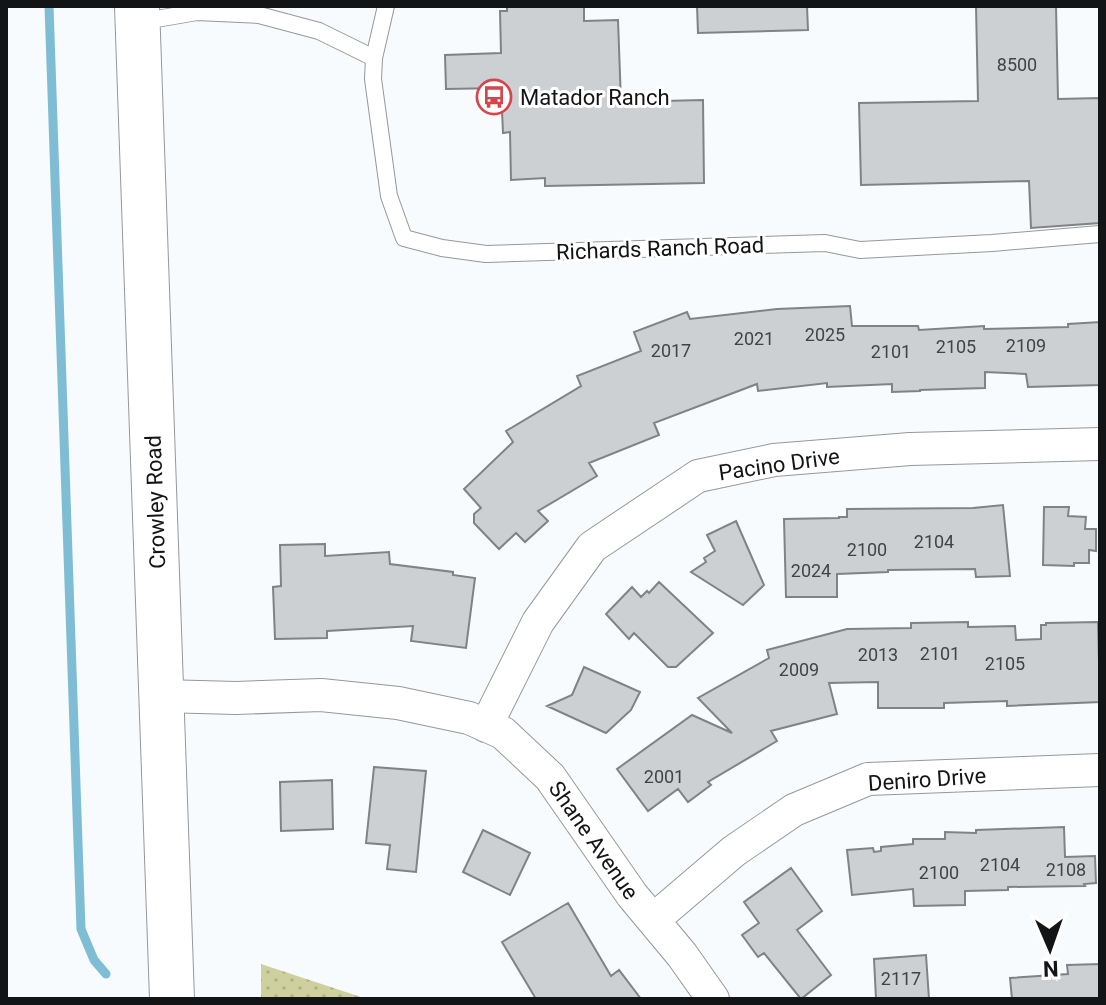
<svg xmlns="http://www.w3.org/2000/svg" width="1106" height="1005" viewBox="0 0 1106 1005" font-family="Roboto,sans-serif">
	<defs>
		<pattern id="grass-dots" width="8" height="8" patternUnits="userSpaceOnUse" patternTransform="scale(2)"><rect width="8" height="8" fill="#ced19e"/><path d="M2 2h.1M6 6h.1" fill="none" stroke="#b0b387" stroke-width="1.8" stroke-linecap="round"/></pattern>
	</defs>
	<rect width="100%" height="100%" fill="#f8fbfe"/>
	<path fill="url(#grass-dots)" d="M 261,964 L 367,999 L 261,999 Z"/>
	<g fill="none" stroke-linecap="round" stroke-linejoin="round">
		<path stroke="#7fbdd4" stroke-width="9" d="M 49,6 L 81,929 L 94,960 L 106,974"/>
	</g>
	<path fill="#cdd0d3" stroke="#808285" stroke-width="2" d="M 507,6 L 584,6 L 584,21 L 618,20 L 621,102 L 703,100 L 704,183 L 545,186 L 545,178 L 511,180 L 510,132 L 503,133 L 501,88 L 446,89 L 445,55 L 501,53 L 500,11 L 507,11 Z
		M 697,6 L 807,6 L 808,30 L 698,33 Z
		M 976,6 L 1056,6 L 1058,99 L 1100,98 L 1100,223 L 1031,228 L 1029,181 L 861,185 L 859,103 L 978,101 Z
		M 850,306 L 852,326 L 918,326 L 919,330 L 984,326 L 984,329 L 1068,327 L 1068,324 L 1100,322 L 1100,385 L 1028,387 L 1026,374 L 985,372 L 985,388 L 920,390 L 920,391 L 892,392 L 892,384 L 827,387 L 827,383 L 758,391 L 757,384 L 654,423 L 659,435 L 589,463 L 597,476 L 538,511 L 548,521 L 525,542 L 516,533 L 499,549 L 474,523 L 474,514 L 481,508 L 464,489 L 513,442 L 506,431 L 581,386 L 577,376 L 641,351 L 634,332 L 687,312 L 690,319 L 777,309 Z
		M 1003,505 L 1010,576 L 976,577 L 975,569 L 888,570 L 888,572 L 837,574 L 837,597 L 786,597 L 784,519 L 839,518 L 839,517 L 847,517 L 847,509 L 973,508 Z
		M 1044,507 L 1069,507 L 1068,516 L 1086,517 L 1085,529 L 1096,529 L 1096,551 L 1089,550 L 1089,563 L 1074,563 L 1074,566 L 1043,565 Z
		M 736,521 L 764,585 L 743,605 L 691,572 L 706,562 L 704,558 L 715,551 L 707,535 Z
		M 325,544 L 325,556 L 389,552 L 390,564 L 453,572 L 453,575 L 475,578 L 466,648 L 411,641 L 413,626 L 327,631 L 327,638 L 275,639 L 273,587 L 281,586 L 280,545 Z
		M 659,582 L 713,633 L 676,667 L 668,667 L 634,633 L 629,639 L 606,614 L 632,587 L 641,597 L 647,591 L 649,593 Z
		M 968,622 L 968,627 L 1015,626 L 1016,640 L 1041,639 L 1041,625 L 1046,625 L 1046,623 L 1098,622 L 1100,702 L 1007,706 L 1007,701 L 944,703 L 944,708 L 878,708 L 878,682 L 829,683 L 837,714 L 771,731 L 777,741 L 708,782 L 711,785 L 688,802 L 678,789 L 648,811 L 617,769 L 692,715 L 732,733 L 698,698 L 769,658 L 767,650 L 847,629 L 911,628 L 911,623 Z
		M 584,667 L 640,692 L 631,710 L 606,733 L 547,706 L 572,695 Z
		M 374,767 L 426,771 L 416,872 L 387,869 L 390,845 L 366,843 Z
		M 332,780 L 333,829 L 281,831 L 280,782 Z
		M 1064,827 L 1065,857 L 1095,856 L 1096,883 L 1084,884 L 1085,886 L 1008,887 L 1008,890 L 965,891 L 965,905 L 914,906 L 913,889 L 852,895 L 847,850 L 873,848 L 874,852 L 881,851 L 881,847 L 913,844 L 913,839 L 945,839 L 945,832 L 976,833 L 976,830 Z
		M 483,830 L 530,853 L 510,895 L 463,872 Z
		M 791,868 L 822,911 L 797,930 L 831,975 L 801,999 L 764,953 L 758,957 L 742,935 L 759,923 L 744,902 Z
		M 568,903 L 611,976 L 619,970 L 641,999 L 536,999 L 502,942 Z
		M 926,955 L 929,999 L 876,999 L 874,959 Z
		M 1100,964 L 1100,999 L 1012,999 L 1010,978 L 1068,974 L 1067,965 Z"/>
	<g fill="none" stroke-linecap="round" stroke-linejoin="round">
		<g stroke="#95989b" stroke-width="18">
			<path id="lane" d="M 386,6 L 374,58 L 373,79 L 389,196 L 404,238 L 442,248 L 486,254 L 825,243 L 860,250 L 992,243 L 1100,234
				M 139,22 L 197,12 L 259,15 L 319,31 L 374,58"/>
		</g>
		<g stroke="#95989b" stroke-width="34">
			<path id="street" d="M 162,696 L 236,698 L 321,695 L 398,703 L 469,718 L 503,733 L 550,777 L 632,895 L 682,955 L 713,999
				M 486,726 L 538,622 L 592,547 L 698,476 L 774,460 L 910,449 L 1100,444
				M 653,920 L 734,851 L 794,810 L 868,779 L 1100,770"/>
		</g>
		<g stroke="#95989b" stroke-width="46">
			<path id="secondary" d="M 137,6 L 172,999"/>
		</g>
		<use href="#lane" stroke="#fff" stroke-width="16"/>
		<use href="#street" stroke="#fff" stroke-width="32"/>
		<use href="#secondary" stroke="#fff" stroke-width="44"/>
	</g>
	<defs>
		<g id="bus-ring" transform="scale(1.8)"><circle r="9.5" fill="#fff" stroke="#d5454c" stroke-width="1.5"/><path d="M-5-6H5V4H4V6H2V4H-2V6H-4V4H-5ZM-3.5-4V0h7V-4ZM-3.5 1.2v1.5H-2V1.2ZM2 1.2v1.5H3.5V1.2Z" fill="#d5454c"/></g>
	</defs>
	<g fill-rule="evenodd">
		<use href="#bus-ring" x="494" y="97"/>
	</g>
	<g text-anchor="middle" stroke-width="6" stroke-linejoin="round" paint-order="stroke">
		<g font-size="18" fill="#424344">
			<text x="1017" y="71">8500</text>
			<text x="825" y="341">2025</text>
			<text x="754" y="345">2021</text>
			<text x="1026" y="352">2109</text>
			<text x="956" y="353">2105</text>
			<text x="671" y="357">2017</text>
			<text x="891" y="358">2101</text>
			<text x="934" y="548">2104</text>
			<text x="867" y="556">2100</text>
			<text x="811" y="577">2024</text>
			<text x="940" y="660">2101</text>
			<text x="878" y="661">2013</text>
			<text x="1005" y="670">2105</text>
			<text x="799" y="676">2009</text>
			<text x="664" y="783">2001</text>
			<text x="1000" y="871">2104</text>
			<text x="1066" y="876">2108</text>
			<text x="939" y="879">2100</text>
			<text x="901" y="985">2117</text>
		</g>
		<g font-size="22" fill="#131415" stroke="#fff" text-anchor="start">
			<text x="520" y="105">Matador Ranch</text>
		</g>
		<g font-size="22" fill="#131415" stroke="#fff">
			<text transform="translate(660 248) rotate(-2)" y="8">Richards Ranch Road</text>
			<text transform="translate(779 464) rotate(-8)" y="8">Pacino Drive</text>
			<text transform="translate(155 502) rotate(-92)" y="8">Crowley Road</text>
			<text transform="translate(927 779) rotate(-4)" y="8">Deniro Drive</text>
			<text transform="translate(594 840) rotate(55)" y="8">Shane Avenue</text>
		</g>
	</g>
	<rect width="1106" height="1005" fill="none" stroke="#131415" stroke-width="16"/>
	<g transform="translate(1050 949) rotate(178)" stroke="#ffffff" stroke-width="6" paint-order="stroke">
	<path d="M0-6L14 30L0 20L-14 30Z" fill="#131415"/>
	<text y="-12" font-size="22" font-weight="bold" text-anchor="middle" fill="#131415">N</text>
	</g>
</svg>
